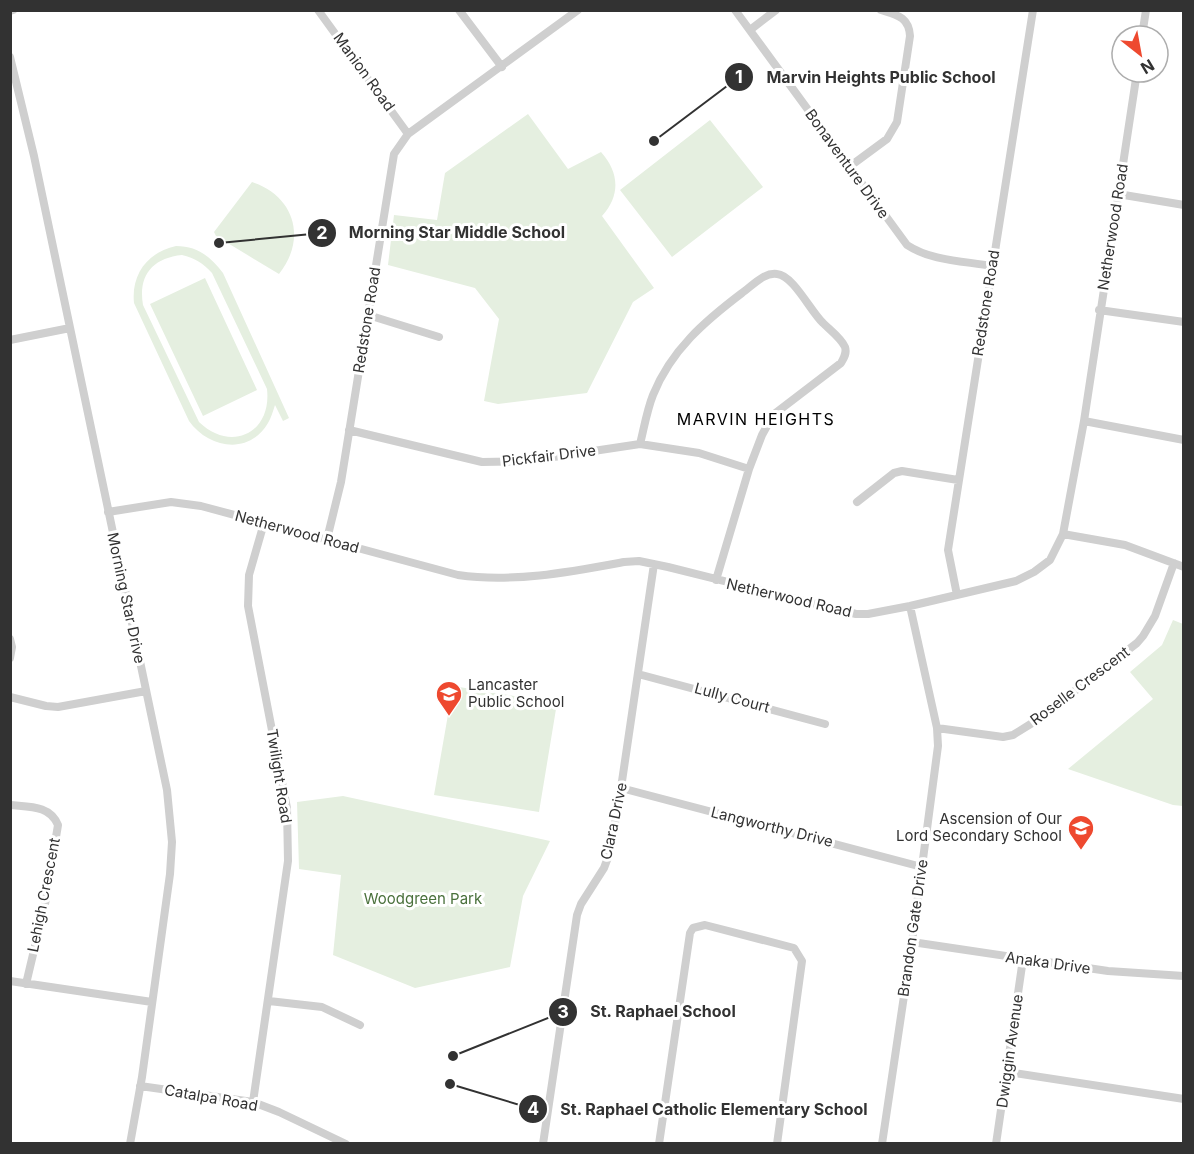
<svg xmlns="http://www.w3.org/2000/svg" width="1194" height="1154" viewBox="0 0 1194 1154" font-family="Inter,sans-serif">
	<rect width="100%" height="100%" fill="#fff"/>
	<path fill="#e5efe0" fill-rule="evenodd" d="M 528,114 L 568,169 L 601,152 C 619,172 621,195 602,216 L 654,288 L 633,302 L 587,393 L 498,404 L 484,401 L 499,319 L 475,288 L 388,265 L 394,215 L 437,220 L 445,173 Z
		M 710,120 L 763,187 L 672,257 L 620,190 Z
		M 252,182 C 295,196 307,239 279,274 L 216,236 L 214,232 Z
		M 176,246 C 197,246 210,256 223,273 L 289,418 L 283,421 L 275,405 C 273,411 271,418 268,423 C 249,456 208,448 189,421 L 134,303 C 131,274 148,252 176,246 ZM 182,255 C 195,258 203,263 212,273 L 267,389 C 272,433 231,453 199,422 L 143,305 C 138,276 152,258 182,255 Z
		M 205,278 L 257,390 L 203,416 L 150,304 Z
		M 1173,620 L 1183,624 L 1183,806 L 1173,805 L 1068,769 L 1153,699 L 1130,672 L 1162,645 Z
		M 453,686 L 557,703 L 539,812 L 434,795 Z
		M 343,796 L 550,841 L 523,896 L 510,967 L 415,988 L 333,955 L 341,875 L 299,869 L 297,802 Z"/>
	<g fill="none" stroke-linecap="round" stroke-linejoin="round">
		<path stroke="#cfcfcf" stroke-width="8" d="M 318,10 L 408,134
			M 459,10 L 502,67
			M 735,10 L 907,245 C 931,261 964,261 992,266
			M 10,11 L 13,10
			M 750,30 L 776,10
			M 1142,36 L 1146,10
			M 10,57 L 34,156 L 167,790 L 172,842 L 170,874 L 142,1077 L 130,1144
			M 849,167 L 887,139 L 897,122 L 910,36 C 909,17 897,15 881,10
			M 1118,194 L 1184,205
			M 1099,310 L 1184,322
			M 368,315 L 439,337
			M 10,340 L 70,328
			M 1084,421 L 1184,440
			M 349,430 L 482,462 L 527,461 L 640,444 L 699,453 L 749,469
			M 640,444 C 644,428 647,410 653,395 C 671,350 705,321 742,293 C 752,286 764,272 777,274 C 793,275 811,312 823,323 C 830,330 841,338 845,347 C 847,353 844,358 841,363 L 773,415 L 762,435 L 749,469 L 716,580
			M 857,502 L 894,473 L 902,471 L 958,480
			M 108,512 L 171,502 L 201,506 L 458,575 C 513,583 570,572 624,562 L 639,561 L 668,567 L 856,614 L 868,614 L 910,606 L 1016,581 L 1034,572 L 1050,560 L 1063,534 L 1084,421 L 1137,72
			M 1063,534 L 1125,545 L 1184,567
			M 327,539 L 341,482 L 394,154 L 408,134 L 578,10
			M 957,595 L 948,550 L 1033,10
			M 10,639 L 12,647 L 10,658
			M 638,674 L 825,724
			M 10,697 L 46,706 L 58,707 L 146,691
			M 937,728 L 1003,737 L 1013,735 L 1037,720 L 1137,643 L 1143,636 L 1155,616 L 1174,563
			M 621,788 L 922,867
			M 10,805 C 29,807 50,805 58,825 L 45,904 L 26,984
			M 912,942 L 1108,971 L 1184,976
			M 10,981 L 152,1002
			M 269,1001 L 322,1007 L 360,1025
			M 1008,1072 L 1184,1099
			M 140,1086 L 253,1102 L 279,1112 L 346,1144
			M 253,1102 L 288,861 L 287,808 L 248,606 L 249,575 L 264,523
			M 543,1144 L 577,915 L 581,904 L 604,868 L 610,852 L 621,788 L 654,564
			M 659,1144 L 690,933 L 693,928 L 705,925 L 794,948 L 802,961 L 777,1144
			M 882,1144 L 912,942 L 938,746 L 937,728 L 910,606
			M 996,1144 L 1023,959"/>
	</g>
	<defs>
		<g id="school-pin" transform="scale(1.35)"><path d="M0 17L-7.5 6A9.5 9.5 0 1 1 7.5 6Z" fill="#ee492f" stroke="#fff"/><path d="M0-5L7-2L0 1L-7-2ZM-4 1L0 2.5L4 1V4Q0 6-4 4Z" fill="#fff"/></g>
	</defs>
	<g fill-rule="evenodd">
		<use href="#school-pin" x="449" y="694"/>
		<use href="#school-pin" x="1081" y="828"/>
	</g>
	<g text-anchor="middle" stroke-width="6" stroke-linejoin="round" paint-order="stroke">
		<g font-size="15" fill="#323232" stroke="#fff">
			<text transform="translate(364 72) rotate(54)" y="5">Manion Road</text>
			<text transform="translate(847 164) rotate(54)" y="5">Bonaventure Drive</text>
			<text transform="translate(1113 227) rotate(-81)" y="5">Netherwood Road</text>
			<text transform="translate(986 303) rotate(-81)" y="5">Redstone Road</text>
			<text transform="translate(367 320) rotate(-81)" y="5">Redstone Road</text>
			<text transform="translate(549 456) rotate(-7)" y="5">Pickfair Drive</text>
			<text transform="translate(297 532) rotate(15)" y="5">Netherwood Road</text>
			<text transform="translate(126 598) rotate(78)" y="5">Morning Star Drive</text>
			<text transform="translate(789 598) rotate(13)" y="5">Netherwood Road</text>
			<text transform="translate(1080 686) rotate(-37)" y="5">Roselle Crescent</text>
			<text transform="translate(732 698) rotate(15)" y="5">Lully Court</text>
			<text transform="translate(279 776) rotate(81)" y="5">Twilight Road</text>
			<text transform="translate(614 821) rotate(-78)" y="5">Clara Drive</text>
			<text transform="translate(772 827) rotate(14)" y="5">Langworthy Drive</text>
			<text transform="translate(44 895) rotate(-79)" y="5">Lehigh Crescent</text>
			<text transform="translate(913 928) rotate(-82)" y="5">Brandon Gate Drive</text>
			<text transform="translate(1048 963) rotate(8)" y="5">Anaka Drive</text>
			<text transform="translate(1010 1051) rotate(-82)" y="5">Dwiggin Avenue</text>
			<text transform="translate(211 1098) rotate(10)" y="5">Catalpa Road</text>
		</g>
		<g font-size="15" fill="#323232" stroke="#fff" text-anchor="start">
			<text x="468" y="690">Lancaster<tspan x="468" dy="17">Public School</tspan></text>
			<text x="1062" y="824" text-anchor="end">Ascension of Our<tspan x="1062" dy="17">Lord Secondary School</tspan></text>
		</g>
		<g font-size="15" fill="#4a713c" stroke="#fff">
			<text x="423" y="904">Woodgreen Park</text>
		</g>
		<g font-size="16" letter-spacing="1.5" fill="#000" stroke="#fff">
			<text x="756" y="425">MARVIN HEIGHTS</text>
		</g>
	</g>
	<path fill="none" stroke="#323232" stroke-width="2" d="M654 141L739 77M219 243L322 233M453 1056L563 1012M450 1084L533 1109"/>
	<g fill="#323232" stroke="#fff" stroke-width="2">
		<circle cx="654" cy="141" r="6"/>
		<circle cx="219" cy="243" r="6"/>
		<circle cx="453" cy="1056" r="6"/>
		<circle cx="450" cy="1084" r="6"/>
		<circle cx="739" cy="77" r="15"/>
		<circle cx="322" cy="233" r="15"/>
		<circle cx="563" cy="1012" r="15"/>
		<circle cx="533" cy="1109" r="15"/>
	</g>
	<g font-size="18" text-anchor="middle" font-weight="bold" fill="#fff">
		<text x="739" y="83">1</text>
		<text x="322" y="239">2</text>
		<text x="563" y="1018">3</text>
		<text x="533" y="1115">4</text>
	</g>
	<g font-size="16" text-anchor="middle" font-weight="bold" fill="#323232" stroke="#fff" stroke-width="6" stroke-linejoin="round" paint-order="stroke">
		<text x="881" y="83">Marvin Heights Public School</text>
		<text x="457" y="238">Morning Star Middle School</text>
		<text x="663" y="1017">St. Raphael School</text>
		<text x="714" y="1115">St. Raphael Catholic Elementary School</text>
	</g>
	<rect width="1194" height="1154" fill="none" stroke="#323232" stroke-width="24"/>
	<g transform="translate(1140 54) rotate(149)"><circle r="28" fill="#ffffff" stroke="#adadad" stroke-width="1.5"/>
	<path d="M0-4.5L10 22L0 15L-10 22Z" fill="#ee492f"/>
	<text y="-9" font-size="16" font-weight="bold" text-anchor="middle" fill="#323232">N</text>
	</g>
</svg>
